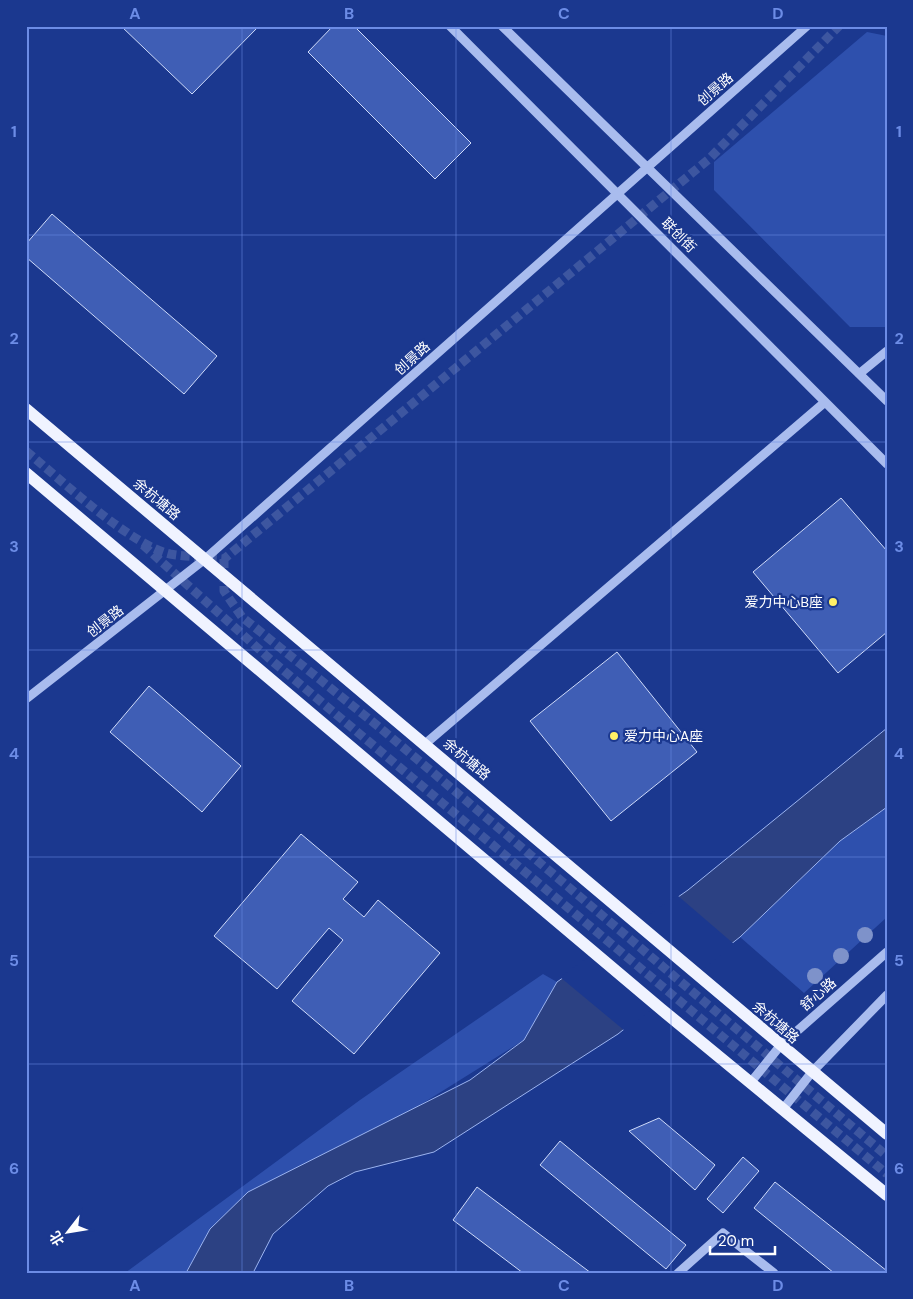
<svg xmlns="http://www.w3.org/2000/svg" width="913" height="1299" viewBox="0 0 913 1299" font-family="'DM Sans','Noto Sans SC',sans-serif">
	<rect width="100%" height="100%" fill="#1b388f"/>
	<path fill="#2e50ad" d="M 867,32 L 887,36 L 886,327 L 850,327 L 714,190 L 714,162 Z
		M 887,807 L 887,917 L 804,993 L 740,937 L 840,841 Z
		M 543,974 L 557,982 L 524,1040 L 404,1115 L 210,1229 L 186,1273 L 125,1273 L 360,1100 Z"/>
	<path fill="#2c4183" stroke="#9cb4f0" d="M 887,728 L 887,807 L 840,841 L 740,937 L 618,1034 L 434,1152 L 355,1172 L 328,1186 L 273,1234 L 253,1273 L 186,1273 L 210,1229 L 248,1192 L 470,1080 L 524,1040 L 557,982 L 688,890 Z"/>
	<path fill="#1b388f" d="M 677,895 L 734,944 L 625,1031 L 560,977 Z"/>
	<path fill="#3f5eb5" stroke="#cfdbfa" d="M 121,26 L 259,26 L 192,94 Z
		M 333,26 L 354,26 L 471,143 L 435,179 L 308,52 Z
		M 52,214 L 217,356 L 184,394 L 26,257 L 26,244 Z
		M 841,498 L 887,551 L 887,632 L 838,673 L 753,572 Z
		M 617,652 L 697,752 L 611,821 L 530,721 Z
		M 149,686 L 241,766 L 202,812 L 110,732 Z
		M 301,834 L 358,882 L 343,899 L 364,917 L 378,900 L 440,953 L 354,1054 L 292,1001 L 343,940 L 329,928 L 277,989 L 214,936 Z
		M 659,1118 L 715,1165 L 695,1190 L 629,1131 Z
		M 560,1141 L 686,1245 L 666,1269 L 540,1165 Z
		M 743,1157 L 759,1171 L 723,1213 L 707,1199 Z
		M 775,1182 L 887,1271 L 887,1273 L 834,1273 L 754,1208 Z
		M 477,1187 L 591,1273 L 523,1273 L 453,1220 Z"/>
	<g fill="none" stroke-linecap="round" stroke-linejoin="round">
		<path stroke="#3d56a0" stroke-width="9" stroke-dasharray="9 4.5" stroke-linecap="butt" d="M 26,451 C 60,479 130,545 170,554 C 188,557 207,557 224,559 L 709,159 L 839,26
			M 143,545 L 271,660 L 887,1174
			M 224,559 L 224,591 L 242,617 L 379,727 L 887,1156"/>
		<path stroke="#a9bcee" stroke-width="9" d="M 450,26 L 887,464
			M 502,26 L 887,401
			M 859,374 L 887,351
			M 26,699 L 205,559 L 807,26
			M 425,744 L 825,402
			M 751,1082 L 780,1046 L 887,952
			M 783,1109 L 812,1072 L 887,995
			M 678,1273 L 723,1233 L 774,1273"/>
		<path stroke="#f0f3ff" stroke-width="12" d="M 26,409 L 887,1134
			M 26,473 L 661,1009 L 887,1195"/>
	</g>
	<g fill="#7e92ca">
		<circle cx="865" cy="935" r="8"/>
		<circle cx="841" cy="956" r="8"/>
		<circle cx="815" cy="976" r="8"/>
	</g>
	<path fill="none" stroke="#6c8ce6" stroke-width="1" stroke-opacity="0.55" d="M 242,26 L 242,1273M 456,26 L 456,1273M 671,26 L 671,1273M 26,235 L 887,235M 26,442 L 887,442M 26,650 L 887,650M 26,857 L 887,857M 26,1064 L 887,1064"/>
	<g fill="#fff066" stroke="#1b388f" stroke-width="2">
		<circle cx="833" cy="602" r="5"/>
		<circle cx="614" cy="736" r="5"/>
	</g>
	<g text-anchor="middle" stroke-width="4.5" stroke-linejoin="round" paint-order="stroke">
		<g font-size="14" fill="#fff" stroke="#1b388f">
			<text transform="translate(715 89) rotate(-41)" y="5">创景路</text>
			<text transform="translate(679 235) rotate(45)" y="5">联创街</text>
			<text transform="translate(412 358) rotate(-42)" y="5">创景路</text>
			<text transform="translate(157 499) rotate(40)" y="5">余杭塘路</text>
			<text transform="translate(105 621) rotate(-38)" y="5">创景路</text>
			<text transform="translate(467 759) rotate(40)" y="5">余杭塘路</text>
			<text transform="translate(818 994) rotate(-41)" y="5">舒心路</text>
			<text transform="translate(776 1022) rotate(41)" y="5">余杭塘路</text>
		</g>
		<g font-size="14" fill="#fff" stroke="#1b388f" text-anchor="end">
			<text x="823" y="607">爱力中心B座</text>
			<text x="624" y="741" text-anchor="start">爱力中心A座</text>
		</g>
	</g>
	<rect width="913" height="1299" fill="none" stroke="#1b388f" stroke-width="55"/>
	<g transform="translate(68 1232) rotate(239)" stroke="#1b388f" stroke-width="4" paint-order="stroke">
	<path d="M0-4L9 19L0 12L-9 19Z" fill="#ffffff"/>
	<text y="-8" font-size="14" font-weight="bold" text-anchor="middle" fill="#ffffff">北</text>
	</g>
	<path d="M710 1246v8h65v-8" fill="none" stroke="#ffffff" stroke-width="2.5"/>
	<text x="718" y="1246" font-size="15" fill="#ffffff" stroke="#1b388f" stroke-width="4" paint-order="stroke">20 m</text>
	<rect x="28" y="28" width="858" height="1244" fill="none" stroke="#6c8ce6" stroke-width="2"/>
	<g font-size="16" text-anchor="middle" font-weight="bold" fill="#6c8ce6">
		<text x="135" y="19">A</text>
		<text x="349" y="19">B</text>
		<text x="564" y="19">C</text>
		<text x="778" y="19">D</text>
		<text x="14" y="137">1</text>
		<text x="899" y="137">1</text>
		<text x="14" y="344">2</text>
		<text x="899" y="344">2</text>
		<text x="14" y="552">3</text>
		<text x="899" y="552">3</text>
		<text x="14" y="759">4</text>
		<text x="899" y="759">4</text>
		<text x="14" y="966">5</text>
		<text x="899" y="966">5</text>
		<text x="14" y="1174">6</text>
		<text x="899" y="1174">6</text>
		<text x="135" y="1291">A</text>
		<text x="349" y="1291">B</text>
		<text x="564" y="1291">C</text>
		<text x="778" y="1291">D</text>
	</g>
</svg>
